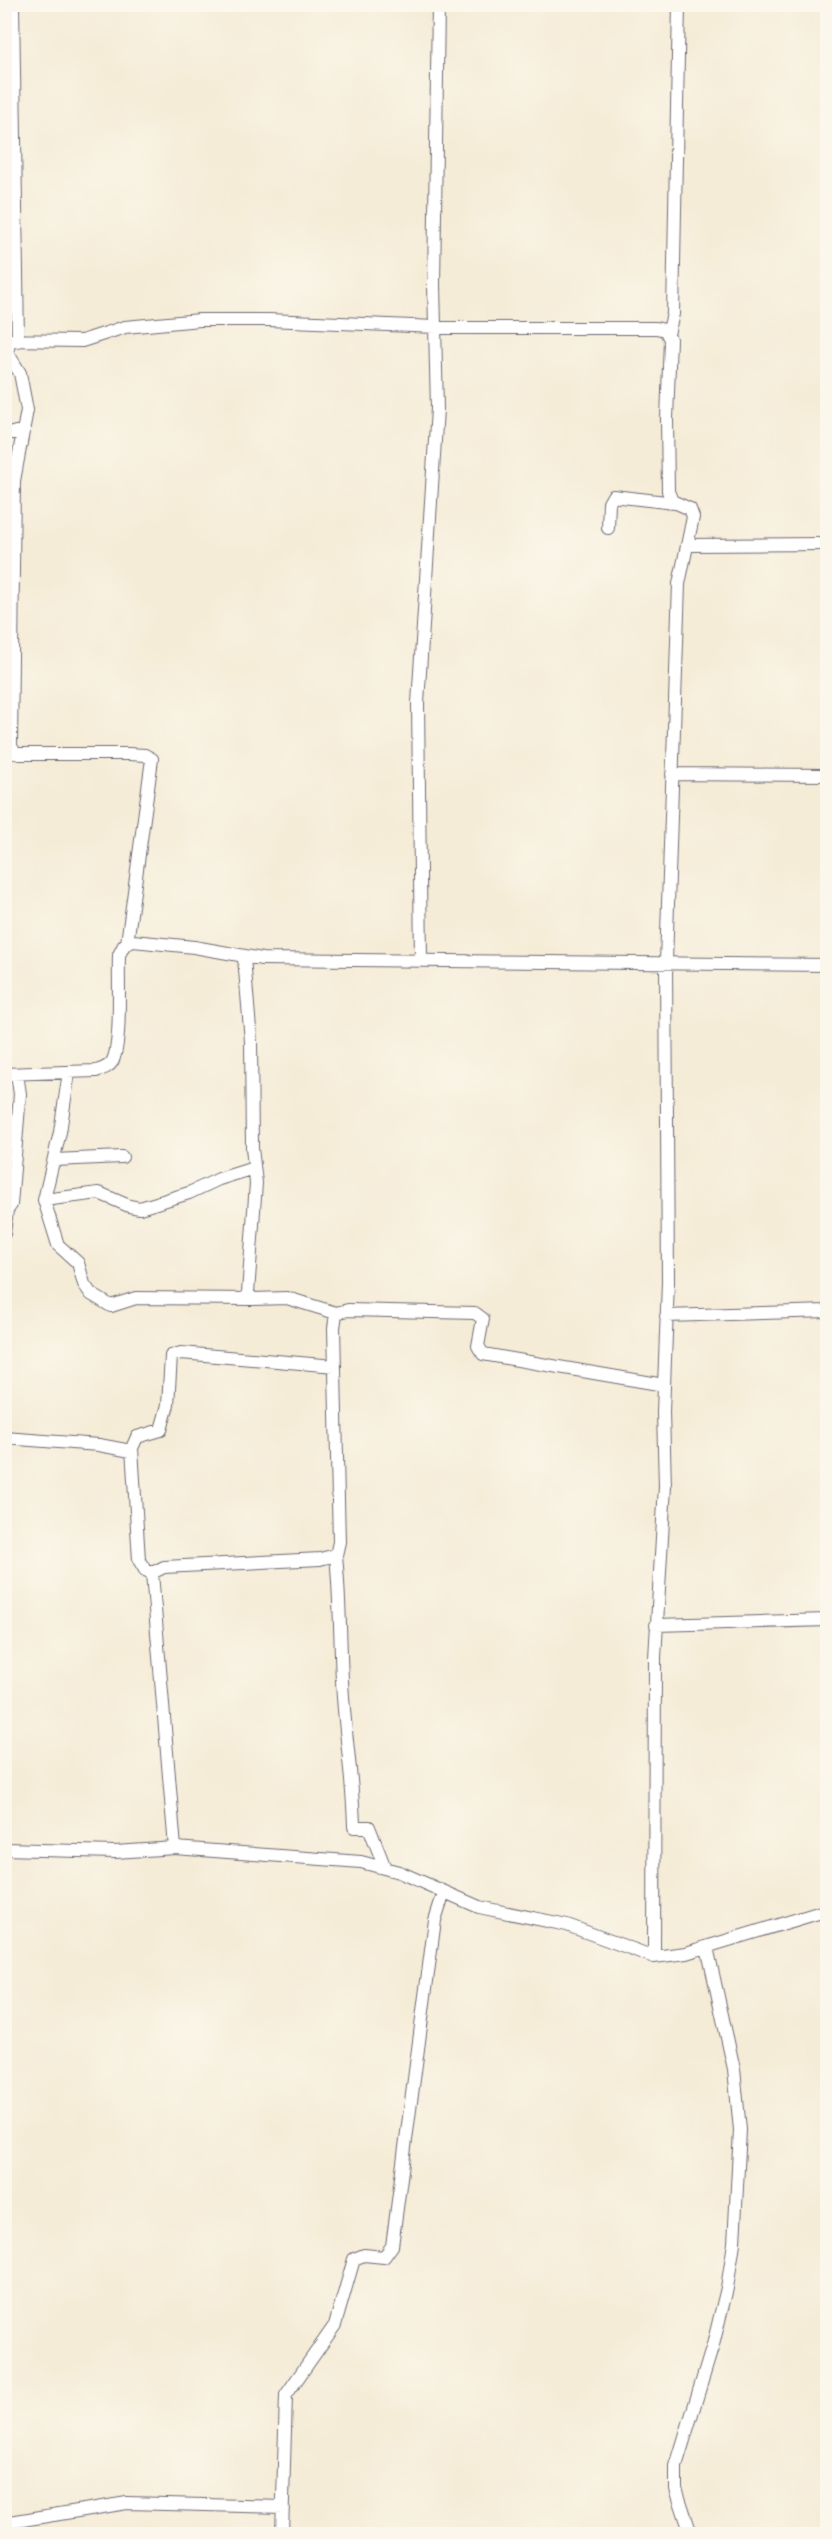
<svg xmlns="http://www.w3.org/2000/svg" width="832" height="2539" viewBox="0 0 832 2539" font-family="Mali,sans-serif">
	<rect width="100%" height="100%" fill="#fbf7ec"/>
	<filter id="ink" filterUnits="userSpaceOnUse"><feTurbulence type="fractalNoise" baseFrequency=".0167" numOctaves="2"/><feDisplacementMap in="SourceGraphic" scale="12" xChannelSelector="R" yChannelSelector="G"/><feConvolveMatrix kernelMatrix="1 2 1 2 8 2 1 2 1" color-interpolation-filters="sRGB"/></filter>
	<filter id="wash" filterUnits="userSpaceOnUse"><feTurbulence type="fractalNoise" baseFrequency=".008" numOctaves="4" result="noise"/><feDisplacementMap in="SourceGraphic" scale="24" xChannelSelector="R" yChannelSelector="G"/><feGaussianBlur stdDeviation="1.35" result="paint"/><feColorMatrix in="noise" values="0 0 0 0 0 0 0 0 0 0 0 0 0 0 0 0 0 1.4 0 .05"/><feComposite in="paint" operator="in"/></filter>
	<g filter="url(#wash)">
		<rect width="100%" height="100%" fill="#f5ecd7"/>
	</g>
	<g filter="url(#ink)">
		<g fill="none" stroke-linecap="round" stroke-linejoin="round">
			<g stroke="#6c6972" stroke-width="14">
				<path id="minor" d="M 13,4 L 18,341
					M 668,334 L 673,314 L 679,4
					M 4,340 L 82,341 L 125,327 L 200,320 L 268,320 L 460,328 L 656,328 L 665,330 L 670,339 L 667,419 L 668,491 L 672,501 L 690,509 L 693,517 L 679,584 L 666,962 L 668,1282 L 663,1412 L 665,1486 L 655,1658 L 654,1957
					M 10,341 L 7,352 L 20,373 L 27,410 L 14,481 L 11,746 L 15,753 L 20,754 L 129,754 L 145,755 L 152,759 L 127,943
					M 4,435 L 24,430
					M 608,528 L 609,503 L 613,496 L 675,503
					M 687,545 L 828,544
					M 672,774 L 828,775
					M 244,958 L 251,1041 L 252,1148 L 256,1183 L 248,1293 L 253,1299 L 287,1298 L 336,1313
					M 421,961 L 418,703 L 437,409 L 434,285 L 438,4
					M 69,1072 L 60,1132 L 44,1200 L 58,1245 L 78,1263 L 84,1284 L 91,1294 L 111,1306 L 136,1298 L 253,1299
					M 4,1074 L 96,1071 C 102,1069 108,1068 112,1062 C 122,1046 118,978 119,955 L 124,945 L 133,941 L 194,947 L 262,959 L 828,965
					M 54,1160 L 122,1157
					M 44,1200 L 99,1193 L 129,1206 L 140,1208 L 189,1193 L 219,1179 L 254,1168
					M 4,1234 L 7,1210 L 11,1205 L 20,1094 L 17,1074
					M 666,1316 L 828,1311
					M 4,1438 L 99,1445 L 131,1451
					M 336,1555 C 340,1597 340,1638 342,1680 C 344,1729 353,1778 354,1827 L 369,1827 L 385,1868
					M 152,1573 L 145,1570 L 139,1560 L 132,1448 L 137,1437 L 161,1430 L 168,1405 L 171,1356 L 181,1353 L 335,1366
					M 656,1625 L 828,1620
					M 175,1848 L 152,1573 L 164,1567 L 320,1559 L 336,1555 L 339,1542 L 334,1328 L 336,1313 L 348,1310 L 475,1313 L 483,1319 L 478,1346 L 483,1354 L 664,1385
					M 4,1849 L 115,1852 L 175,1848 L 361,1862 L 399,1872 L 479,1907 L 567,1925 L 654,1957 L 686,1953 L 828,1910
					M 4,2523 L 127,2503 L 283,2507
					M 282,2534 L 286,2395 L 335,2325 L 354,2259 L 364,2255 L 384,2257 L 392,2246 L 435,1920 L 444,1892
					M 691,2534 L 676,2489 L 676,2466 L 713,2345 L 727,2288 L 734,2243 L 740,2130 L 734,2069 L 707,1947"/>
			</g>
			<use href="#minor" stroke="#fff" stroke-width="12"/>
		</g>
	</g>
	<rect width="832" height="2539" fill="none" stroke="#fbf7ec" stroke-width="24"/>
</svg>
